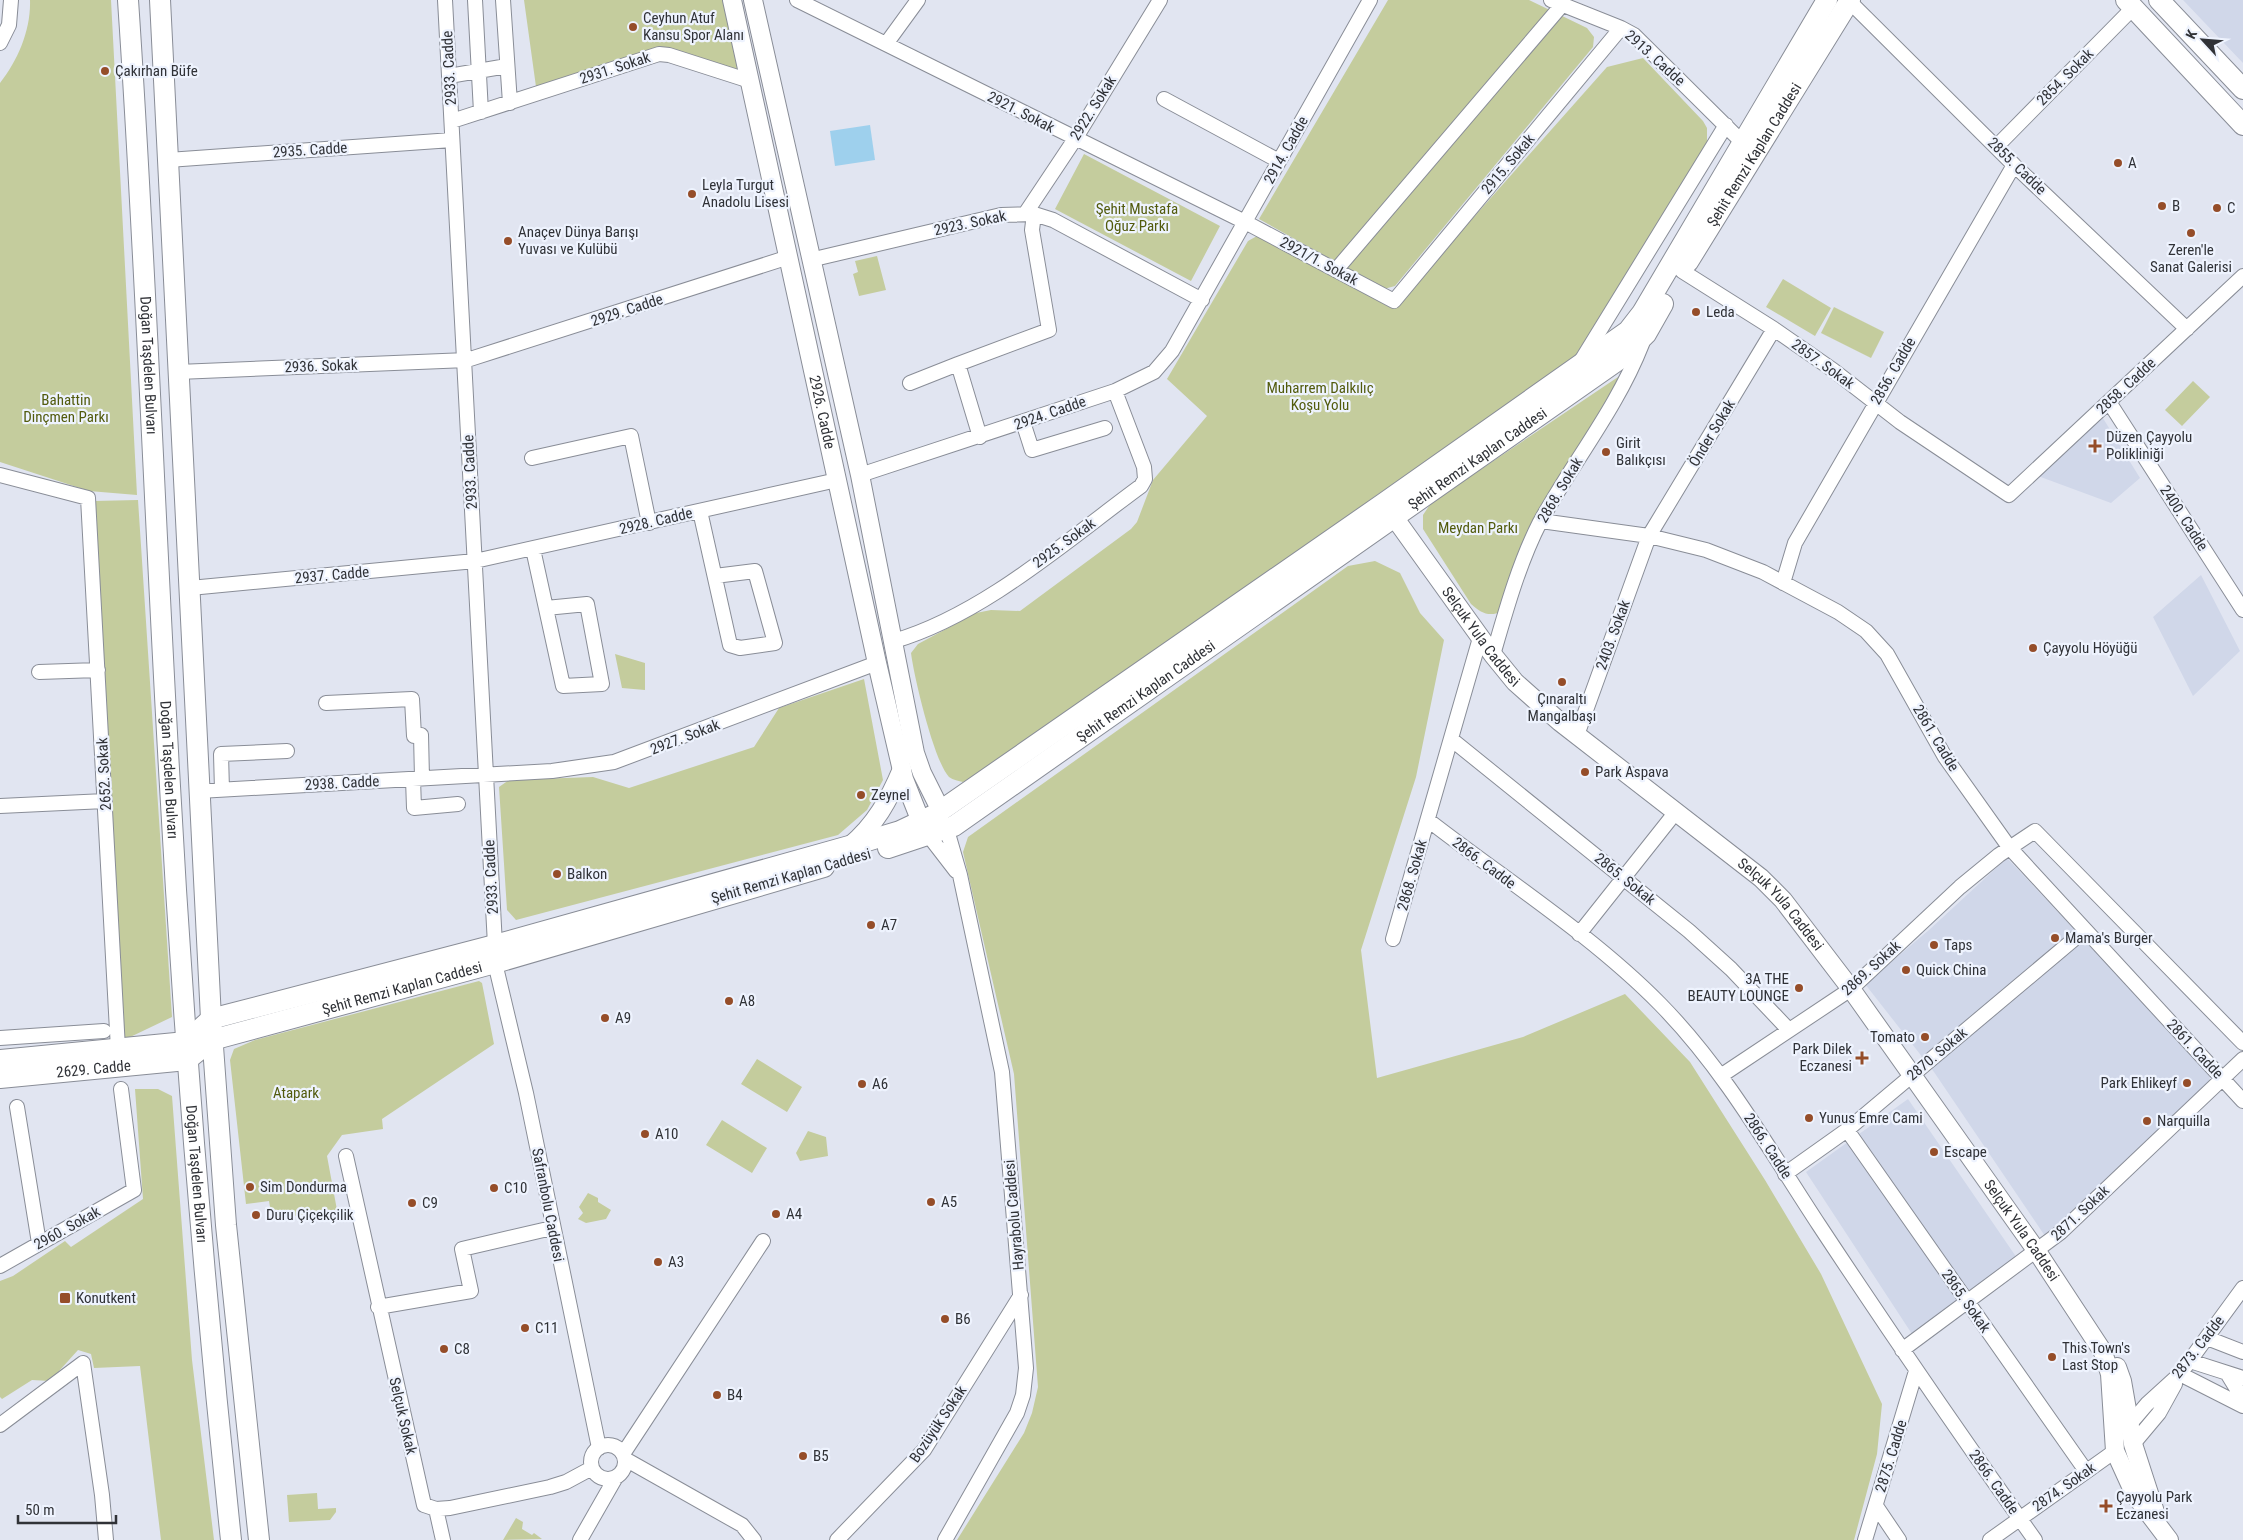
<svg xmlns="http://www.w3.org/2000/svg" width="2243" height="1540" viewBox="0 0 2243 1540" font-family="'Roboto Condensed',sans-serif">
	<rect width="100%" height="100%" fill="#e1e5f1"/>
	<path fill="#d0d7e9" d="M 2183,0 L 2243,0 L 2243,63 Z
		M 2101,415 L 2140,478 L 2111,503 L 2038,476 Z
		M 2201,575 L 2240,651 L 2193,696 L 2153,617 Z
		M 2007,858 L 2210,1073 L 2209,1089 L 2047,1239 L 1934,1072 L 1865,984 L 1929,930 Z
		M 1908,1099 L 2019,1261 L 1912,1334 L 1806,1172 Z"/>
	<path fill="#c4cc9d" d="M 30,0 L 111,0 L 137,495 L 89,491 L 0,462 L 0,83 C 18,60 31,30 30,0 Z
		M 524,0 L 732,0 L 750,81 L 669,55 L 537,94 Z
		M 1388,0 L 1529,0 L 1587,28 L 1594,37 L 1593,47 L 1395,286 L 1384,289 L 1259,219 Z
		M 1643,58 L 1703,121 L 1707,128 L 1707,144 L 1572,361 L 1374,497 L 1309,550 L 984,772 L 963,782 C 959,781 953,780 949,777 C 934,761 914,677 911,653 L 918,644 L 976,613 L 991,610 L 1020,611 L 1131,529 L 1137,522 L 1153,480 L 1207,416 L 1167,379 L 1248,241 L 1257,236 L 1394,307 L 1607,67 Z
		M 1084,154 L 1220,226 L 1191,281 L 1055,209 Z
		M 877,256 L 886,290 L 859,296 L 853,274 L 858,272 L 855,261 Z
		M 1783,279 L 1831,308 L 1815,336 L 1766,307 Z
		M 1834,307 L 1884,332 L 1871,358 L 1821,333 Z
		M 1624,373 L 1563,477 L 1504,611 C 1489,617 1482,614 1471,604 L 1423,529 L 1423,515 L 1431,503 Z
		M 2193,381 L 2210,397 L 2182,426 L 2165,410 Z
		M 138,500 L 172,1017 L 124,1040 L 94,501 Z
		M 1375,561 L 1400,573 L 1420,613 L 1444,640 L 1416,777 L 1361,950 L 1377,1078 L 1523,1037 L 1625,994 L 1690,1062 L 1765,1180 L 1821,1274 L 1882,1404 L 1877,1454 L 1854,1540 L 957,1540 L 1024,1433 L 1032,1413 L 1038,1387 L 1014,1074 L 963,852 L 968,837 L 1348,566 Z
		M 615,654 L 645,663 L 645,690 L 622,688 Z
		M 864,679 L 883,780 L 867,810 L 838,835 L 516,920 L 507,910 L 499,787 L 509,780 L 593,777 L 629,788 L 754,747 L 779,708 Z
		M 479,981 L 482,983 L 494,1044 L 382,1119 L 383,1129 L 342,1135 L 327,1156 L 337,1210 L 272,1219 L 269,1201 L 246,1204 L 230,1060 L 234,1049 L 255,1040 Z
		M 757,1059 L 802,1087 L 787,1112 L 741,1084 Z
		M 135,1089 L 158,1089 L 172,1096 L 192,1360 L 214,1540 L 161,1540 L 140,1366 L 94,1368 L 91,1354 L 78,1350 L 50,1381 L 32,1380 L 2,1399 L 0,1397 L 0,1281 L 13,1276 L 65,1241 L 71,1247 L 143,1199 Z
		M 722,1120 L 767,1148 L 752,1173 L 706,1145 Z
		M 808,1131 L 826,1137 L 828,1156 L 800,1161 L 796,1153 Z
		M 588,1193 L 598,1198 L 598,1202 L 611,1210 L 606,1219 L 586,1223 L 578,1219 L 583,1213 L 579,1207 Z
		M 317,1493 L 318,1509 L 336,1508 L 336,1512 L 330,1520 L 289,1522 L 287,1495 Z
		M 516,1518 L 523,1522 L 522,1529 L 532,1535 L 534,1533 L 542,1539 L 503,1540 Z"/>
	<path fill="#9ed0ed" d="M 870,125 L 875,160 L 835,166 L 830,131 Z"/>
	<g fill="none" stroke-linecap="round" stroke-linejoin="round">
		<g stroke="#898d97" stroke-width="16">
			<path id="minor" d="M 445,0 L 495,945
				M 475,0 L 481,112
				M 503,0 L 510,103
				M 797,0 L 1245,222 L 1394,301 L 1621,28
				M 1551,0 L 1621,28 L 1634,35 L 1742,142
				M 1849,1 L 2014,165 L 2187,329
				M 0,43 L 9,25 L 11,0
				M 886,44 L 918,0
				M 449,76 L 507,66
				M 1164,99 L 1279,161
				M 452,121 L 659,54 L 669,55 L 750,81
				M 1996,147 L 2133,8
				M 168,160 L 452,140
				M 1025,214 L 1075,139 L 1160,0
				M 810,260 L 1001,215 L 1034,214 L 1053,220 L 1202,300
				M 1336,270 L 1562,5
				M 1682,271 L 1774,329 L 1833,370 L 1900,422 L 2009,495 L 2243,276
				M 1581,361 L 1726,125
				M 178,372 L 467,360 L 789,257
				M 910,383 L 958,364
				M 2109,402 L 2243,610
				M 1023,422 L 1032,450 L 1105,428
				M 980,437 L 958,364 L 1049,330 L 1032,230 L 1034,214
				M 532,458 L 631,436 L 649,523
				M 0,475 L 88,498 L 118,1049
				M 860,475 L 1115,391 L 1154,372 L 1172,351 L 1370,0
				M 700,511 L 730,645 L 740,648 L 775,643 L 755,571 L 715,576
				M 1541,521 L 1649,536 L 1706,550 L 1763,572 L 1838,612 L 1866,631 L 1887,654 L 1945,757 L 2009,847 L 2243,1101
				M 533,549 L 563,686 L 602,684 L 587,604 L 546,608
				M 1783,583 L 1795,543 L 2014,165
				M 190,588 L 475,561 L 837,480
				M 894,641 C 983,615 1066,541 1141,486 L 1145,479 L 1144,467 L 1115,391
				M 1493,655 C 1506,610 1519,563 1540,522 C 1573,462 1617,408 1642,344
				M 39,672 L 98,670
				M 326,703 L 412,699 L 414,736 L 421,735 L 422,778
				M 1577,735 L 1649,536 L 1774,329
				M 1451,739 L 1689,931 L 1731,969 L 1789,1030
				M 413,779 L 414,808 L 458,804
				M 222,790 L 221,754 L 287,751
				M 199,791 L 552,771 L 614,762 L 877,663
				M 0,806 L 105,801
				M 1428,820 C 1504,879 1592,935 1660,1004 C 1724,1069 1769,1149 1819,1225 C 1889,1331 1961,1436 2035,1540
				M 929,836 L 956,871
				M 1579,934 L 1675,813
				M 1393,939 L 1480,638
				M 495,963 L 526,1093 L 599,1448
				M 0,1038 L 104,1031
				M 1722,1075 L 1851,989 L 1960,887 L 1999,855 L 2035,831 L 2243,1043
				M 17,1107 L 39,1243
				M 1847,1130 L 2086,1471
				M 346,1156 L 424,1505 L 436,1509 L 450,1508 L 550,1487 L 566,1482 L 592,1468
				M 1785,1174 L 1847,1130 L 2085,930
				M 0,1266 L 134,1190 L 121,1089
				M 378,1307 L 471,1291 L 462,1249 L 552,1228
				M 2207,1338 L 2243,1352
				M 1902,1350 L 2061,1232 L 2243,1059
				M 2190,1361 L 2243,1378
				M 2227,1373 L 2243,1399
				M 2180,1374 L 2243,1406
				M 0,1425 L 83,1363 L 102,1495 L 106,1540
				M 2129,1425 L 2147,1404 L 2180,1374 L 2243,1288
				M 2133,1444 L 2159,1413 L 2175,1384
				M591 1462a17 17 0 1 1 34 0a17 17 0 1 1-34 0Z
				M 623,1454 L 763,1241
				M 625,1459 L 742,1525 L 754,1540
				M 1876,1506 L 1899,1540
				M 436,1509 L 443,1540
				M 580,1540 L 616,1477
				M 837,1540 L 924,1450 L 1021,1295
				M 945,1540 L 1017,1413 L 1023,1395 L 1026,1368 L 1002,1072 L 960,875 L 947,830
				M 1865,1540 L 1916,1371
				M 1990,1540 L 2115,1451"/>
		</g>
		<g stroke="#898d97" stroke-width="20">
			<g id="tertiary">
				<path id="s1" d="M 732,0 L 877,663 L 904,779 L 921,822"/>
				<path d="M 753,0 L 860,475 L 915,753 L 922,773 L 941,811"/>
				<path id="s2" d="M 1394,517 L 1493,655 L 1515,682 L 1560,722 L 1761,878 L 1783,900 L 1851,989 L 2036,1250 L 2103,1352 L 2110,1374 L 2115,1451 L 2135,1495 L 2169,1540"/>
				<path d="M 850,846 C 875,825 889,800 902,769"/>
				<path d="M 2117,1367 L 2122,1381 L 2133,1444 L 2157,1518"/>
			</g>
		</g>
		<g stroke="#898d97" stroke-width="22">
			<g id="secondary">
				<path id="s3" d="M 128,0 C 145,250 154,501 168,751 C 182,1015 203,1278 231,1540"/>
				<path d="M 160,0 L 211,1019 L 226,1225 L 259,1540"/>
				<path d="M 2126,0 L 2243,125"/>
				<path d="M 2159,0 L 2243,89"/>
				<path id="s4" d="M 1688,262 L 1850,0"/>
				<path id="s5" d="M 888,848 L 954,826 L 1624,356 L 1646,334 L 1663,304"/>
				<path d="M 0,1060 L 186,1042 L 211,1019 L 495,945 L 867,841 L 900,831 L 936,814 L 1384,503 L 1628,331 L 1642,313 L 1827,0"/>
				<path id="s6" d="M 187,1060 L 212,1040 L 495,963 L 824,867"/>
				<path id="s7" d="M 0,1078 L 187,1060"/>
			</g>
		</g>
		<use href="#minor" stroke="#fff" stroke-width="14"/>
		<use href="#tertiary" stroke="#fff" stroke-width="18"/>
		<use href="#secondary" stroke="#fff" stroke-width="20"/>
	</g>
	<g fill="#954d29" stroke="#eef3fe" stroke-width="2">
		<circle cx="633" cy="27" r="5"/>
		<circle cx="105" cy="71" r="5"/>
		<circle cx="2118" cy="163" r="5"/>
		<circle cx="692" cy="194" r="5"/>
		<circle cx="2162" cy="206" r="5"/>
		<circle cx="2217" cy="208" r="5"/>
		<circle cx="2191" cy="233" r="5"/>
		<circle cx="508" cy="241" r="5"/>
		<circle cx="1696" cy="312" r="5"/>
		<path d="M2092.5 438.5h5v5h5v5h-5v5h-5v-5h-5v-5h5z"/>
		<circle cx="1606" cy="452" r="5"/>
		<circle cx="2033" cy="648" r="5"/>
		<circle cx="1562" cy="682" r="5"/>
		<circle cx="1585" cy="772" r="5"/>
		<circle cx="861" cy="795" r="5"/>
		<circle cx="557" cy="874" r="5"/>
		<circle cx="871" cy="925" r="5"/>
		<circle cx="2055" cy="938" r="5"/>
		<circle cx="1934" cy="945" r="5"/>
		<circle cx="1906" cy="970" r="5"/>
		<circle cx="1799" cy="988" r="5"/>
		<circle cx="729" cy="1001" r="5"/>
		<circle cx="605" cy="1018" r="5"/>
		<circle cx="1925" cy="1037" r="5"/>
		<path d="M1859.5 1050.5h5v5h5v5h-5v5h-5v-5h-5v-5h5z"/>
		<circle cx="2187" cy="1083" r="5"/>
		<circle cx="862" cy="1084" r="5"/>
		<circle cx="1809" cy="1118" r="5"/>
		<circle cx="2147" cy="1121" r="5"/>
		<circle cx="645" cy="1134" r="5"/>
		<circle cx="1934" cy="1152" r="5"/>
		<circle cx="250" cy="1187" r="5"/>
		<circle cx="494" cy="1188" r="5"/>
		<circle cx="931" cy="1202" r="5"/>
		<circle cx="412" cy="1203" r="5"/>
		<circle cx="776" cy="1214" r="5"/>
		<circle cx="256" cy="1215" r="5"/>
		<circle cx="658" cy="1262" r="5"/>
		<rect x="59" y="1292" width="12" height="12" rx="2.5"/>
		<circle cx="945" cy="1319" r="5"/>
		<circle cx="525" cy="1328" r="5"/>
		<circle cx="444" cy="1349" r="5"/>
		<circle cx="2052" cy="1357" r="5"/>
		<circle cx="717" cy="1395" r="5"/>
		<circle cx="803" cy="1456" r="5"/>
		<path d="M2103.5 1498.5h5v5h5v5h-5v5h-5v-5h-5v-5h5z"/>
	</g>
	<g text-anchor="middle" stroke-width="4.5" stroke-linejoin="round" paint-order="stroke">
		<g font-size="15" fill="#303237" stroke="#eef3fe" text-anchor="start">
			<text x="643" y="23">Ceyhun Atuf<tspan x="643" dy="17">Kansu Spor Alanı</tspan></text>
			<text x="115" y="76">Çakırhan Büfe</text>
			<text x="2128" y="168">A</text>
			<text x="702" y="190">Leyla Turgut<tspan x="702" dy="17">Anadolu Lisesi</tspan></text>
			<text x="2172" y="211">B</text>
			<text x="2227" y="213">C</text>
			<text x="518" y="237">Anaçev Dünya Barışı<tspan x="518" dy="17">Yuvası ve Kulübü</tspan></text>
			<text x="2191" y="255" text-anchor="middle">Zeren'le<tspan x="2191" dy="17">Sanat Galerisi</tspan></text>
			<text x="1706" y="317">Leda</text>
			<text x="2106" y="442">Düzen Çayyolu<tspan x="2106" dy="17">Polikliniği</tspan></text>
			<text x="1616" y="448">Girit<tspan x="1616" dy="17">Balıkçısı</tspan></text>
			<text x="2043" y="653">Çayyolu Höyüğü</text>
			<text x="1562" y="704" text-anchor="middle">Çınaraltı<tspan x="1562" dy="17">Mangalbaşı</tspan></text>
			<text x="1595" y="777">Park Aspava</text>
			<text x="871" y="800">Zeynel</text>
			<text x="567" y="879">Balkon</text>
			<text x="881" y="930">A7</text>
			<text x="2065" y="943">Mama's Burger</text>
			<text x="1944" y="950">Taps</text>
			<text x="1916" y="975">Quick China</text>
			<text x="1789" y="984" text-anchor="end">3A THE<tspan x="1789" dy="17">BEAUTY LOUNGE</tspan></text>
			<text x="739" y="1006">A8</text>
			<text x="615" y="1023">A9</text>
			<text x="1915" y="1042" text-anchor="end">Tomato</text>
			<text x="1852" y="1054" text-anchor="end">Park Dilek<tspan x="1852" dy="17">Eczanesi</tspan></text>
			<text x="2177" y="1088" text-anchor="end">Park Ehlikeyf</text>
			<text x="872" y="1089">A6</text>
			<text x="1819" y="1123">Yunus Emre Cami</text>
			<text x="2157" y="1126">Narquilla</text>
			<text x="655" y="1139">A10</text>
			<text x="1944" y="1157">Escape</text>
			<text x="260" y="1192">Sim Dondurma</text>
			<text x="504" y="1193">C10</text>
			<text x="941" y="1207">A5</text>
			<text x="422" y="1208">C9</text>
			<text x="786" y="1219">A4</text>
			<text x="266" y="1220">Duru Çiçekçilik</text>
			<text x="668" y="1267">A3</text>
			<text x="76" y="1303">Konutkent</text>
			<text x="955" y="1324">B6</text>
			<text x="535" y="1333">C11</text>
			<text x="2062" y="1353">This Town's<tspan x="2062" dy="17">Last Stop</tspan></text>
			<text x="454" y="1354">C8</text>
			<text x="727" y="1400">B4</text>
			<text x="813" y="1461">B5</text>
			<text x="2116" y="1502">Çayyolu Park<tspan x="2116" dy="17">Eczanesi</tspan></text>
		</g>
		<g font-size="15" fill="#303237" stroke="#eef3fe">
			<text transform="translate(1655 58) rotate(42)" y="5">2913. Cadde</text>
			<text transform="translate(449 68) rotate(-93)" y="5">2933. Cadde</text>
			<text transform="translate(615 68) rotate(-18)" y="5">2931. Sokak</text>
			<text transform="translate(2065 77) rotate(-45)" y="5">2854. Sokak</text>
			<text transform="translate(1093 108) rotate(-58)" y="5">2922. Sokak</text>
			<text transform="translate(1021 112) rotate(27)" y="5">2921. Sokak</text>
			<text transform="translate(310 150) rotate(-4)" y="5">2935. Cadde</text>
			<text transform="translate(1286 150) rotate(-61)" y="5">2914. Cadde</text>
			<text dy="5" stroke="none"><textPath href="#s4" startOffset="126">Şehit Remzi Kaplan Caddesi</textPath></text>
			<text transform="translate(1508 164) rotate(-50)" y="5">2915. Sokak</text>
			<text transform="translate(2017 166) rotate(44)" y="5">2855. Cadde</text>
			<text transform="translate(970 223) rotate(-12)" y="5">2923. Sokak</text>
			<text transform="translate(1319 261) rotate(28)" y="5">2921/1. Sokak</text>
			<text transform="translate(627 310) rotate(-18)" y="5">2929. Cadde</text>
			<text transform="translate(1823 364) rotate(36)" y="5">2857. Sokak</text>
			<text dy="5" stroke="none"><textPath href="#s3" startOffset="366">Doğan Taşdelen Bulvarı</textPath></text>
			<text transform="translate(321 366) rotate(-2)" y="5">2936. Sokak</text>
			<text transform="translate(1893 371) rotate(-60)" y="5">2856. Cadde</text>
			<text transform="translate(2126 386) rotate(-43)" y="5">2858. Cadde</text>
			<text dy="5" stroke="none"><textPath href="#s1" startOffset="422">2926. Cadde</textPath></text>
			<text transform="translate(1050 413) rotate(-19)" y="5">2924. Cadde</text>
			<text transform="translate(1712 433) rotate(-59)" y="5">Önder Sokak</text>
			<text dy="5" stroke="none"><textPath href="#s5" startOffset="709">Şehit Remzi Kaplan Caddesi</textPath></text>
			<text transform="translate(470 472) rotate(-93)" y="5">2933. Cadde</text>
			<text transform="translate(1560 490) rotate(-59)" y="5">2868. Sokak</text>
			<text transform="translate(2184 518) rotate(57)" y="5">2400. Cadde</text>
			<text transform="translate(656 521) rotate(-13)" y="5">2928. Cadde</text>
			<text transform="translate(1064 543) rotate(-36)" y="5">2925. Sokak</text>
			<text transform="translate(332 575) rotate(-5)" y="5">2937. Cadde</text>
			<text transform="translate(1613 635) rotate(-70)" y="5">2403. Sokak</text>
			<text dy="5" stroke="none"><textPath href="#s2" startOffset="148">Selçuk Yula Caddesi</textPath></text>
			<text dy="5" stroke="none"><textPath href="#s5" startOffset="304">Şehit Remzi Kaplan Caddesi</textPath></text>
			<text transform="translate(685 737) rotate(-21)" y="5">2927. Sokak</text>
			<text transform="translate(1936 738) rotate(59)" y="5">2861. Cadde</text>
			<text dy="5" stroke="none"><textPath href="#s3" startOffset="771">Doğan Taşdelen Bulvarı</textPath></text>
			<text transform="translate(104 774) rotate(-93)" y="5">2652. Sokak</text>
			<text transform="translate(342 783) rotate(-3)" y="5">2938. Cadde</text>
			<text transform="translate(1484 863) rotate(37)" y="5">2866. Cadde</text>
			<text transform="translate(1412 875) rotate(-74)" y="5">2868. Sokak</text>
			<text transform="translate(791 876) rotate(-16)" y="5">Şehit Remzi Kaplan Caddesi</text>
			<text transform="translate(491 877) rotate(-93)" y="5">2933. Cadde</text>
			<text transform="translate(1625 879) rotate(39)" y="5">2865. Sokak</text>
			<text dy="5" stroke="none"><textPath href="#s2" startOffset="552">Selçuk Yula Caddesi</textPath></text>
			<text transform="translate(1871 968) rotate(-42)" y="5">2869. Sokak</text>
			<text dy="5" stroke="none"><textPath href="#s6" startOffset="229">Şehit Remzi Kaplan Caddesi</textPath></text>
			<text transform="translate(2195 1049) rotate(47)" y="5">2861. Cadde</text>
			<text transform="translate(1937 1054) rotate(-40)" y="5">2870. Sokak</text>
			<text dy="5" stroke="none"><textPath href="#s7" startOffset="94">2629. Cadde</textPath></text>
			<text transform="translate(1768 1146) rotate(57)" y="5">2866. Cadde</text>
			<text dy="5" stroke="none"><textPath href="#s3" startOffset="1176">Doğan Taşdelen Bulvarı</textPath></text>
			<text transform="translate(548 1205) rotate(79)" y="5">Safranbolu Caddesi</text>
			<text transform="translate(2080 1213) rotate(-43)" y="5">2871. Sokak</text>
			<text transform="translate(1014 1215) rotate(-95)" y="5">Hayrabolu Caddesi</text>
			<text transform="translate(67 1228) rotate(-29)" y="5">2960. Sokak</text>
			<text dy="5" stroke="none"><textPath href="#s2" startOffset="958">Selçuk Yula Caddesi</textPath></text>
			<text transform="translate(1966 1301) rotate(55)" y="5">2865. Sokak</text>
			<text transform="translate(2198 1347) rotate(-52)" y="5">2873. Cadde</text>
			<text transform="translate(403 1416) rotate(77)" y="5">Selçuk Sokak</text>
			<text transform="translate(938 1424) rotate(-56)" y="5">Bozüyük Sokak</text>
			<text transform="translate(1891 1456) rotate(-73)" y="5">2875. Cadde</text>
			<text transform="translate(1994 1482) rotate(55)" y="5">2866. Cadde</text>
			<text transform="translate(2064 1487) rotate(-35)" y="5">2874. Sokak</text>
		</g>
		<g font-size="15" fill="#525b0d" stroke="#eef3fe">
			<text x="1137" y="214">Şehit Mustafa<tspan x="1137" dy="17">Oğuz Parkı</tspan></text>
			<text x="1320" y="393">Muharrem Dalkılıç<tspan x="1320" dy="17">Koşu Yolu</tspan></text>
			<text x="66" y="405">Bahattin<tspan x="66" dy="17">Dinçmen Parkı</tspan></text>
			<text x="1478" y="533">Meydan Parkı</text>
			<text x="296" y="1098">Atapark</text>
		</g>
	</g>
	<g transform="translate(2203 40) rotate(296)" stroke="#eef3fe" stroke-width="4" paint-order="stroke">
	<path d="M0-4L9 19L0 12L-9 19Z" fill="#303237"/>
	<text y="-8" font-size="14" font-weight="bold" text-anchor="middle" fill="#303237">K</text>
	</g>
	<path d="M18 1515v8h98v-8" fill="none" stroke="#303237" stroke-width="2.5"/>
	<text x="25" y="1515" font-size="15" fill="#303237" stroke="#eef3fe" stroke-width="4" paint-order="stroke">50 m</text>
</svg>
